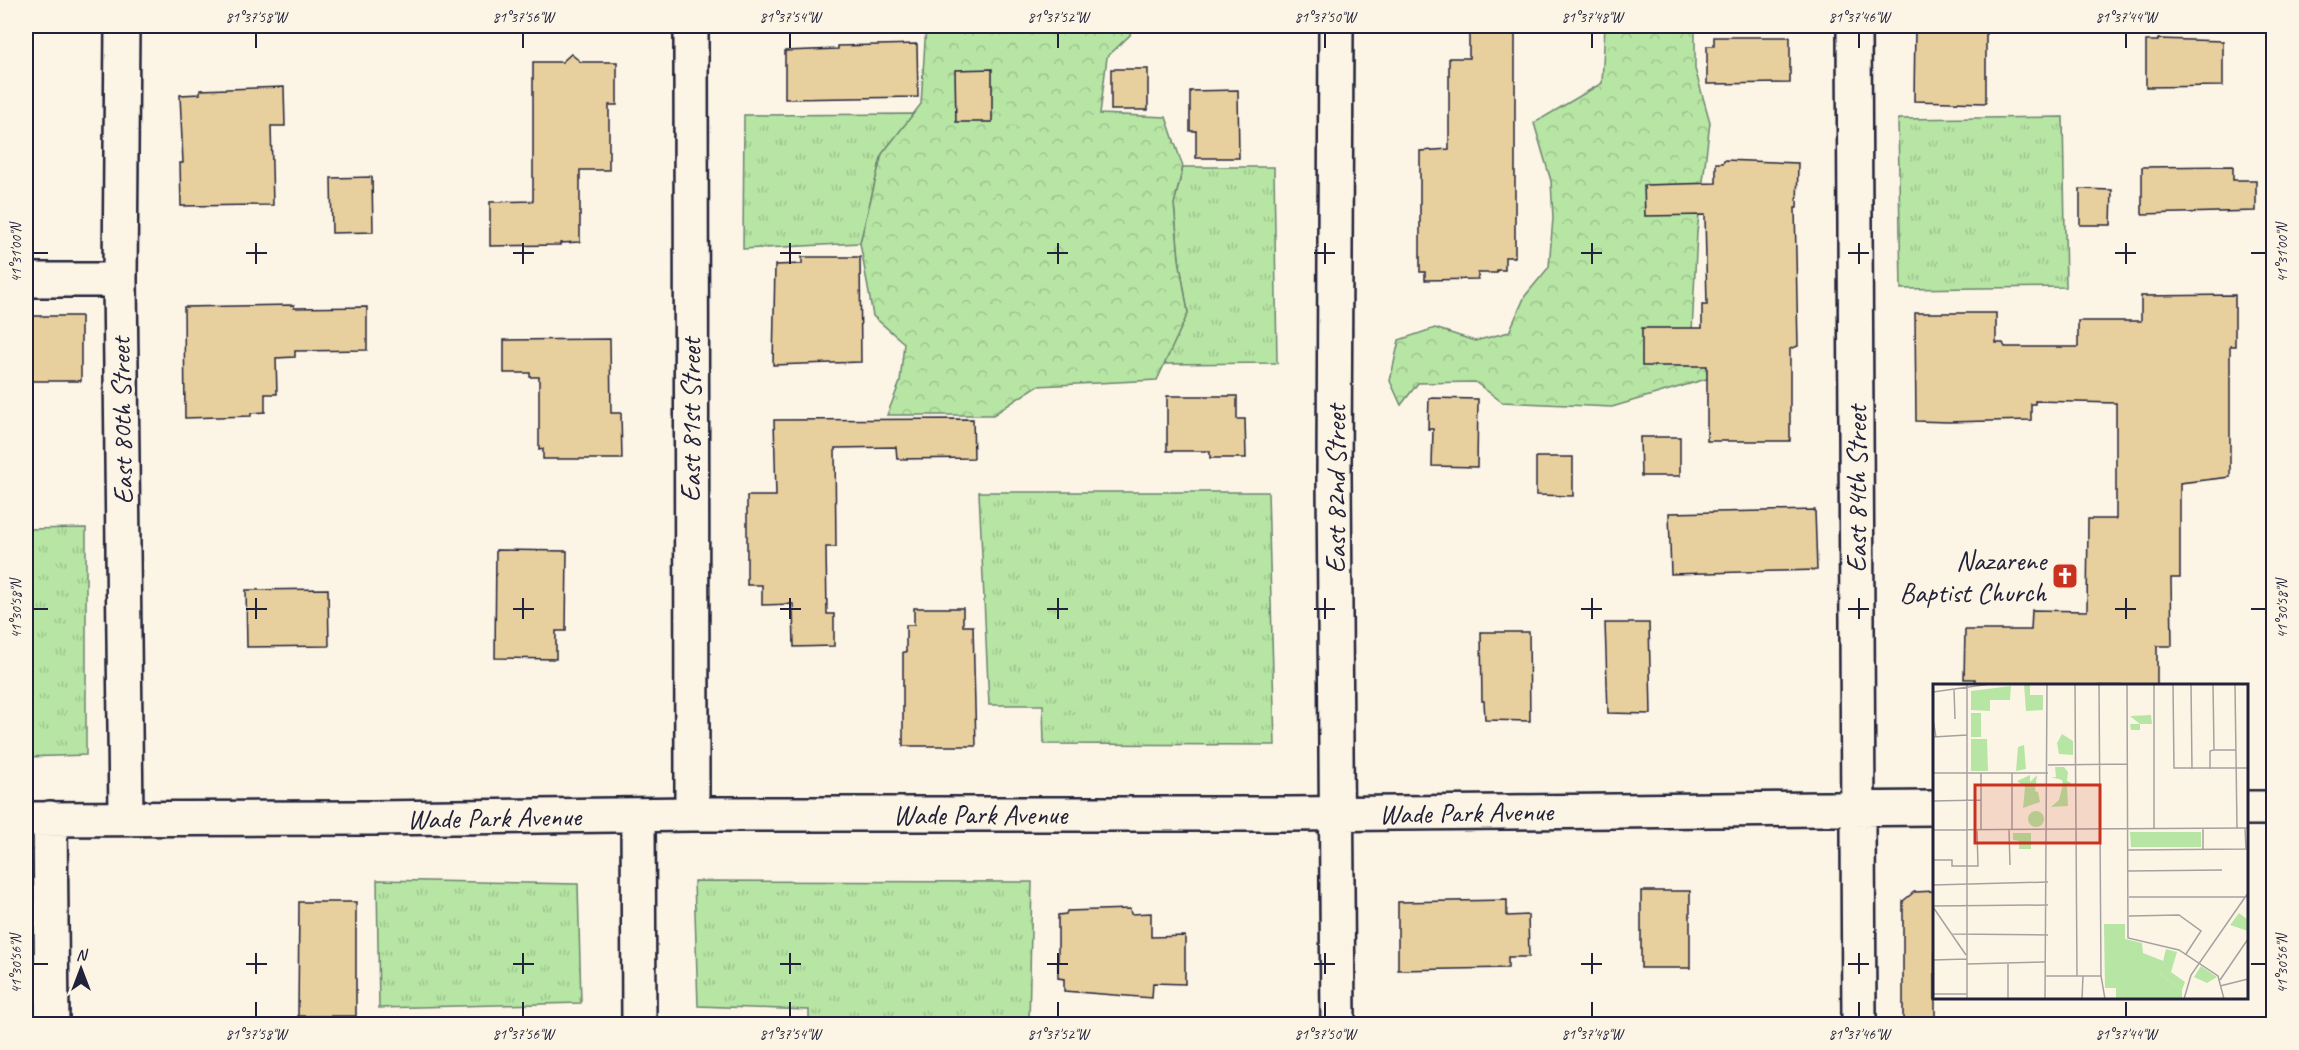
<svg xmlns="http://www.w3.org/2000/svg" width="2299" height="1050" viewBox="0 0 2299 1050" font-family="Caveat,sans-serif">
	<defs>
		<pattern id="grass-tufts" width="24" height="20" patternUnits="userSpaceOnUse" patternTransform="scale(1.5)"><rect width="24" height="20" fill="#b7e5a4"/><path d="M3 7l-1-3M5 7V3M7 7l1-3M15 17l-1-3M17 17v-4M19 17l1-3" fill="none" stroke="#9dc48e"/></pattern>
		<pattern id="forest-crowns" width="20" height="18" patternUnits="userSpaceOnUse" patternTransform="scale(1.5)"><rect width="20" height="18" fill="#b7e5a4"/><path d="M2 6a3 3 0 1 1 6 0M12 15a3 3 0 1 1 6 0" fill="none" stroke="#9dc48e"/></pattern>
	</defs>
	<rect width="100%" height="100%" fill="#fcf5e5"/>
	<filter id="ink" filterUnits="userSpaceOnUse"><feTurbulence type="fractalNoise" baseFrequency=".0167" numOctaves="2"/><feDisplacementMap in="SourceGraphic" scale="12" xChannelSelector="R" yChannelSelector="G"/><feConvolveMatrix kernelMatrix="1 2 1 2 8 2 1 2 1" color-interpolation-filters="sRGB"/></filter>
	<g filter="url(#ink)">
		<path fill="url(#grass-tufts)" stroke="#6c8470" stroke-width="1.5" d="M 914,114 L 882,154 L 860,243 L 743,249 L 744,115 Z
			M 2063,117 L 2066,287 L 1901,289 L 1898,119 Z
			M 1183,167 L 1274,167 L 1277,363 L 1164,364 L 1188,313 L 1179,259 L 1174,204 Z
			M 979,492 L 1268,492 L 1275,745 L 1044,744 L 1043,705 L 989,705 Z
			M 86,528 L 86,755 L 26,757 L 26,529 Z
			M 377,880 L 578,884 L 581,1003 L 379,1008 Z
			M 694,881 L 1032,882 L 1029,1024 L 809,1024 L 809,1010 L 698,1006 Z"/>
		<path fill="url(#forest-crowns)" stroke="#6c8470" stroke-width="1.5" d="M 926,26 L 1132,26 L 1130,35 L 1107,57 L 1100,114 L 1166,117 L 1183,167 L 1174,204 L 1179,259 L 1188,313 L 1157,380 L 1037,386 L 993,415 L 887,415 L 900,382 L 904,343 L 873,316 L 860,243 L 882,154 L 921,104 Z
			M 1605,26 L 1695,26 L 1695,69 L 1710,122 L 1697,232 L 1692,332 L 1713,377 L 1612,407 L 1502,402 L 1475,382 L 1418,383 L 1401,405 L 1390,381 L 1399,340 L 1435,328 L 1475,341 L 1509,332 L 1525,296 L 1549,267 L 1553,218 L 1551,181 L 1534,123 L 1602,83 Z"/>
		<path fill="#e8cf9e" stroke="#22223b" stroke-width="1.5" d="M 1469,26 L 1515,26 L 1515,257 L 1505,257 L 1505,270 L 1497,270 L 1497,273 L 1478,273 L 1478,279 L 1425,280 L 1425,272 L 1420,272 L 1420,151 L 1449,149 L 1449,58 L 1469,58 Z
			M 1915,26 L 1986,26 L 1986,103 L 1914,101 Z
			M 1714,37 L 1790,37 L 1790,83 L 1707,84 L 1707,46 L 1714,46 Z
			M 2158,39 L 2223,41 L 2223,86 L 2146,87 L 2146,41 L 2158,41 Z
			M 917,44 L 918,97 L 785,99 L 785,51 L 838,49 L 838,46 Z
			M 571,54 L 581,62 L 617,62 L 617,105 L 609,105 L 609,170 L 580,170 L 580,242 L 560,243 L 560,245 L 490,246 L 490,202 L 533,201 L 533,62 L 562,62 Z
			M 992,69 L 992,122 L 956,122 L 955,70 Z
			M 1111,69 L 1148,69 L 1148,110 L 1111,110 Z
			M 284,87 L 285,126 L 271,126 L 273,205 L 181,206 L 180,163 L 183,163 L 180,95 L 200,94 L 200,90 Z
			M 1238,90 L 1239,158 L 1196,158 L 1196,131 L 1190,131 L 1190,91 Z
			M 1724,160 L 1798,163 L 1797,208 L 1795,208 L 1798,346 L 1790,349 L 1790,441 L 1707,441 L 1707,366 L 1642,366 L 1642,328 L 1702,328 L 1702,305 L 1707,305 L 1705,215 L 1645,216 L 1644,185 L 1716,183 L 1716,163 L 1723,163 Z
			M 2233,166 L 2233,180 L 2256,180 L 2256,211 L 2142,214 L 2142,167 Z
			M 372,177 L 373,232 L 332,233 L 331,178 Z
			M 2080,189 L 2112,190 L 2111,225 L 2080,225 Z
			M 802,257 L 860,257 L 861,362 L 773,365 L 775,265 L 802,264 Z
			M 2235,295 L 2235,346 L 2230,346 L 2230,477 L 2180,483 L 2180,578 L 2171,578 L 2172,646 L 2157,646 L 2157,686 L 1975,686 L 1975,679 L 1964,679 L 1965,630 L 2031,630 L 2032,610 L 2087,611 L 2088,519 L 2116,519 L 2116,403 L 2035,401 L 2035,404 L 2031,404 L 2031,420 L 1948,422 L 1916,421 L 1915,313 L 1996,313 L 1996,343 L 2003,343 L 2005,347 L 2078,347 L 2078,321 L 2141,321 L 2141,296 Z
			M 294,305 L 294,308 L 367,307 L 367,350 L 295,351 L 295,357 L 276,358 L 277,394 L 265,394 L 265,412 L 251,413 L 251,416 L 185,418 L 184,307 Z
			M 26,316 L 81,316 L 81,381 L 26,381 Z
			M 610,339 L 611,413 L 621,413 L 622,459 L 543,459 L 543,449 L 539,450 L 539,377 L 530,377 L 530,373 L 504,373 L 504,340 Z
			M 1167,396 L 1237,396 L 1237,419 L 1245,419 L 1246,458 L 1210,458 L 1210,451 L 1167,451 Z
			M 1429,398 L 1478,399 L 1477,467 L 1432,466 L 1433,429 L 1428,429 Z
			M 973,419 L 974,458 L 897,459 L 896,447 L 835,448 L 836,547 L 826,547 L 827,614 L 834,614 L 834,646 L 794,647 L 793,604 L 762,605 L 762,585 L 747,585 L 747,496 L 776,496 L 774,420 Z
			M 1640,437 L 1680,437 L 1680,476 L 1641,476 Z
			M 1536,457 L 1573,457 L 1573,496 L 1536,495 Z
			M 1815,510 L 1817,570 L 1671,574 L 1669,513 Z
			M 496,550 L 567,551 L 566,631 L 556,631 L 556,659 L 495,658 Z
			M 328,589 L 329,646 L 247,647 L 246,590 Z
			M 914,608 L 963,608 L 963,626 L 973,626 L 976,746 L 903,746 L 903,652 L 906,652 L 906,625 L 914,625 Z
			M 1605,623 L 1649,623 L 1651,714 L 1608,713 Z
			M 1481,632 L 1529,632 L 1530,721 L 1485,720 L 1484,701 L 1482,701 Z
			M 1641,891 L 1690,891 L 1690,968 L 1641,968 Z
			M 1935,891 L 1935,1024 L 1903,1024 L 1903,901 L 1914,892 Z
			M 1507,900 L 1507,916 L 1528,915 L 1529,957 L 1508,957 L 1508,968 L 1398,970 L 1398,902 Z
			M 299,902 L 356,902 L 356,1016 L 298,1016 Z
			M 1130,909 L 1131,914 L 1151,913 L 1151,937 L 1185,936 L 1185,984 L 1153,983 L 1152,998 L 1064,991 L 1064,979 L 1058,978 L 1058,915 L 1066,914 L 1067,911 Z"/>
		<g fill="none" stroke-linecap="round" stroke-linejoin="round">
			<g stroke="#22223b" stroke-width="38">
				<path id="minor" d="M 122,26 L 120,280 L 126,817
					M 691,26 L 692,814
					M 1336,26 L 1334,475 L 1338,1024
					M 1854,26 L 1859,1024
					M 26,280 L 120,280
					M 2246,808 L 2274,808
					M 638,815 L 639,1024
					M 50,818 L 52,1024
					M 26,819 L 373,818 L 692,814 L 1290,814 L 1934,808"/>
			</g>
			<use href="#minor" stroke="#fcf5e5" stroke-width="33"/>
		</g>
	</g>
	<path fill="none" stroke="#22223b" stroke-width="2" d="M 256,33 L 256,48M 523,33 L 523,48M 790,33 L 790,48M 1058,33 L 1058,48M 1325,33 L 1325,48M 1592,33 L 1592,48M 1859,33 L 1859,48M 2126,33 L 2126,48M 256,243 L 256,264M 523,243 L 523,264M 790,243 L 790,264M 1058,243 L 1058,264M 1325,243 L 1325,264M 1592,243 L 1592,264M 1859,243 L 1859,264M 2126,243 L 2126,264M 33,253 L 48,253M 246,253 L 267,253M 513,253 L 534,253M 780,253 L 801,253M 1047,253 L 1068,253M 1314,253 L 1335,253M 1581,253 L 1602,253M 1848,253 L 1869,253M 2115,253 L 2136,253M 2251,253 L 2266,253M 256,598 L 256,619M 523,598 L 523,619M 790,598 L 790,619M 1058,598 L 1058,619M 1325,598 L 1325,619M 1592,598 L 1592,619M 1859,598 L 1859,619M 2126,598 L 2126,619M 33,609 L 48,609M 246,609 L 267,609M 513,609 L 534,609M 780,609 L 801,609M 1047,609 L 1068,609M 1314,609 L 1335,609M 1581,609 L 1602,609M 1848,609 L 1869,609M 2115,609 L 2136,609M 2251,609 L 2266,609M 256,953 L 256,974M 523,953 L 523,974M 790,953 L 790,974M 1058,953 L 1058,974M 1325,953 L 1325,974M 1592,953 L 1592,974M 1859,953 L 1859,974M 33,964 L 48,964M 246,964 L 267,964M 513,964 L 534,964M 780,964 L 801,964M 1047,964 L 1068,964M 1314,964 L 1335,964M 1581,964 L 1602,964M 1848,964 L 1869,964M 2251,964 L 2266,964M 256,1002 L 256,1017M 523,1002 L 523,1017M 790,1002 L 790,1017M 1058,1002 L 1058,1017M 1325,1002 L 1325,1017M 1592,1002 L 1592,1017M 1859,1002 L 1859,1017M 2126,1002 L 2126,1017"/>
	<defs>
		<g id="church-square" transform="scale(1.35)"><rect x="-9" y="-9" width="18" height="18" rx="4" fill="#c8321e" stroke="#fcf5e5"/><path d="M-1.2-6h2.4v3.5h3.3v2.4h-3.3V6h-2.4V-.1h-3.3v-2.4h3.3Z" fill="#fff"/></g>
	</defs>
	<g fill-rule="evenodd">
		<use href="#church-square" x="2065" y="576"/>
	</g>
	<g text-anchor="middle" stroke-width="6" stroke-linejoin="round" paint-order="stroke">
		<g font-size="28" fill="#22223b" stroke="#fcf5e5">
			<text transform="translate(690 420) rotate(-90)" y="10">East 81st Street</text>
			<text transform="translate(121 421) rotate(-91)" y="10">East 80th Street</text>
			<text transform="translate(1335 489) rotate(-90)" y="10">East 82nd Street</text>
			<text transform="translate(1856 489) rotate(-90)" y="10">East 84th Street</text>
			<text transform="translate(1466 812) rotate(-1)" y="10">Wade Park Avenue</text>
			<text x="980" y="824">Wade Park Avenue</text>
			<text transform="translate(494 817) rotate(-1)" y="10">Wade Park Avenue</text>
		</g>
		<g font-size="28" fill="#22223b" stroke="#fcf5e5" text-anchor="end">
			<text x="2046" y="570">Nazarene<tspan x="2046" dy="32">Baptist Church</tspan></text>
		</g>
	</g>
	<g transform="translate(1933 684)">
		<rect width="315" height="315" fill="#fcf5e5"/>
		<path d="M 91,0 L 97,0 L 97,11 L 110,11 L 110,26 L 93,27 ZM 78,2 L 77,16 L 57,16 L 57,27 L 38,26 L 38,7 ZM 38,29 L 48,29 L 48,53 L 38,53 ZM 218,31 L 219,40 L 207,40 L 207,46 L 198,46 L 197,40 L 207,40 L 197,32 ZM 38,55 L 54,55 L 55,87 L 38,87 ZM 91,61 L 93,85 L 83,87 L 85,63 ZM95 135a8 8 0 1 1 16 0a8 8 0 1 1-16 0ZM 197,148 L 268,148 L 268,163 L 198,163 ZM 80,149 L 98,149 L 98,165 L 86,165 L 86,157 L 80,156 ZM 306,229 L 314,235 L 315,247 L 297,241 ZM 268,282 L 284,293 L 274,299 L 261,293 Z" fill="#b7e5a4"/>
		<path d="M 129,50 L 140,57 L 140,71 L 126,70 L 124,59 ZM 131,83 L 135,88 L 134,97 L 138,99 L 134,102 L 135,122 L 118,123 L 126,116 L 130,100 L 129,96 L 118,93 L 123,93 L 122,83 ZM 97,91 L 97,98 L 104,91 L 102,107 L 105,108 L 107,118 L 90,124 L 92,103 L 84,97 Z" fill="#b7e5a4"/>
		<path d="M 171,240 L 192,240 L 192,255 L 209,259 L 210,269 L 233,278 L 227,290 L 249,306 L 249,315 L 183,315 L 183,304 L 172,304 Z" fill="#b7e5a4"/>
		<path d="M 233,265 L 244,268 L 238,288 L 252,298 L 249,306 L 227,290 Z" fill="#b7e5a4"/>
		<path fill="none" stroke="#a5a1a1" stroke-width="1.5" d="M 34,0 L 34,315M 142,0 L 144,292M 166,0 L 168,292 L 172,315M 194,0 L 195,254 L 246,266 L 285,292 L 291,315M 240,0 L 241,84 L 315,84M 258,0 L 259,85M 302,0 L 304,145M 21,5 L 22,35M 0,8 L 57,0M 0,35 L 3,53M 0,53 L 34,51M 281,66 L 303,66M 115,81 L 194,80M 277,85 L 277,67 L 281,66 L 280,0M 0,89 L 115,89M 48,89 L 48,146M 79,89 L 79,146M 0,117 L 48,116M 221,145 L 221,0M 0,146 L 315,144M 76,146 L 77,181M 270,165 L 270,145M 195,166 L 313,165 L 312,144M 0,176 L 19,176 L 19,182 L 45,182 L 44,147M 195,187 L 289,186M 0,201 L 115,198M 196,213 L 315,213M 0,222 L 115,221M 0,223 L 33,271M 196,232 L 246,231 L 268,247 L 253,270M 18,250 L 115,251M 0,276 L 34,275M 34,280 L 113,278M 75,280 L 75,315M 113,292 L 168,292M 287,296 L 315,255M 287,302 L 315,295M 0,310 L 34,310M 112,315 L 114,0M 149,315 L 150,292M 251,315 L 258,291 L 315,209"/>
		<path fill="#c8321e" fill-opacity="0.15" stroke="#c8321e" stroke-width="3" d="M 42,101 L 167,101 L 167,159 L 42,159 Z"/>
		<rect width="315" height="315" fill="none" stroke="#22223b" stroke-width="3"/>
	</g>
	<rect width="2299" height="1050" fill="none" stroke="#fcf5e5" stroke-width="66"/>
	<g transform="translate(81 969)" stroke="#fcf5e5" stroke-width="4.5" paint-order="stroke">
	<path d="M0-4.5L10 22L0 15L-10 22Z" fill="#22223b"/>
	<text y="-9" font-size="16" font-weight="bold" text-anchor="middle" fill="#22223b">N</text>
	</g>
	<rect x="33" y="33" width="2233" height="984" fill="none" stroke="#22223b" stroke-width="2"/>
	<g font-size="15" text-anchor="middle" fill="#22223b">
		<text x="256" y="22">81°37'58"W</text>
		<text x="523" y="22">81°37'56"W</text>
		<text x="790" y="22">81°37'54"W</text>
		<text x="1058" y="22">81°37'52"W</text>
		<text x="1325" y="22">81°37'50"W</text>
		<text x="1592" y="22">81°37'48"W</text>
		<text x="1859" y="22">81°37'46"W</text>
		<text x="2126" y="22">81°37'44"W</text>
		<text transform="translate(16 253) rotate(-90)" y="5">41°31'00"N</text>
		<text transform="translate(2282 253) rotate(-90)" y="5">41°31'00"N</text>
		<text transform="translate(16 609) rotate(-90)" y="5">41°30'58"N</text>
		<text transform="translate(2282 609) rotate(-90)" y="5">41°30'58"N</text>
		<text transform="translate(16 964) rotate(-90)" y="5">41°30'56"N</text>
		<text transform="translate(2282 964) rotate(-90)" y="5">41°30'56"N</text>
		<text x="256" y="1039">81°37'58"W</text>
		<text x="523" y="1039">81°37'56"W</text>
		<text x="790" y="1039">81°37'54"W</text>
		<text x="1058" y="1039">81°37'52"W</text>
		<text x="1325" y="1039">81°37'50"W</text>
		<text x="1592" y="1039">81°37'48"W</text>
		<text x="1859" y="1039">81°37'46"W</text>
		<text x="2126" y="1039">81°37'44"W</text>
	</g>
</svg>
